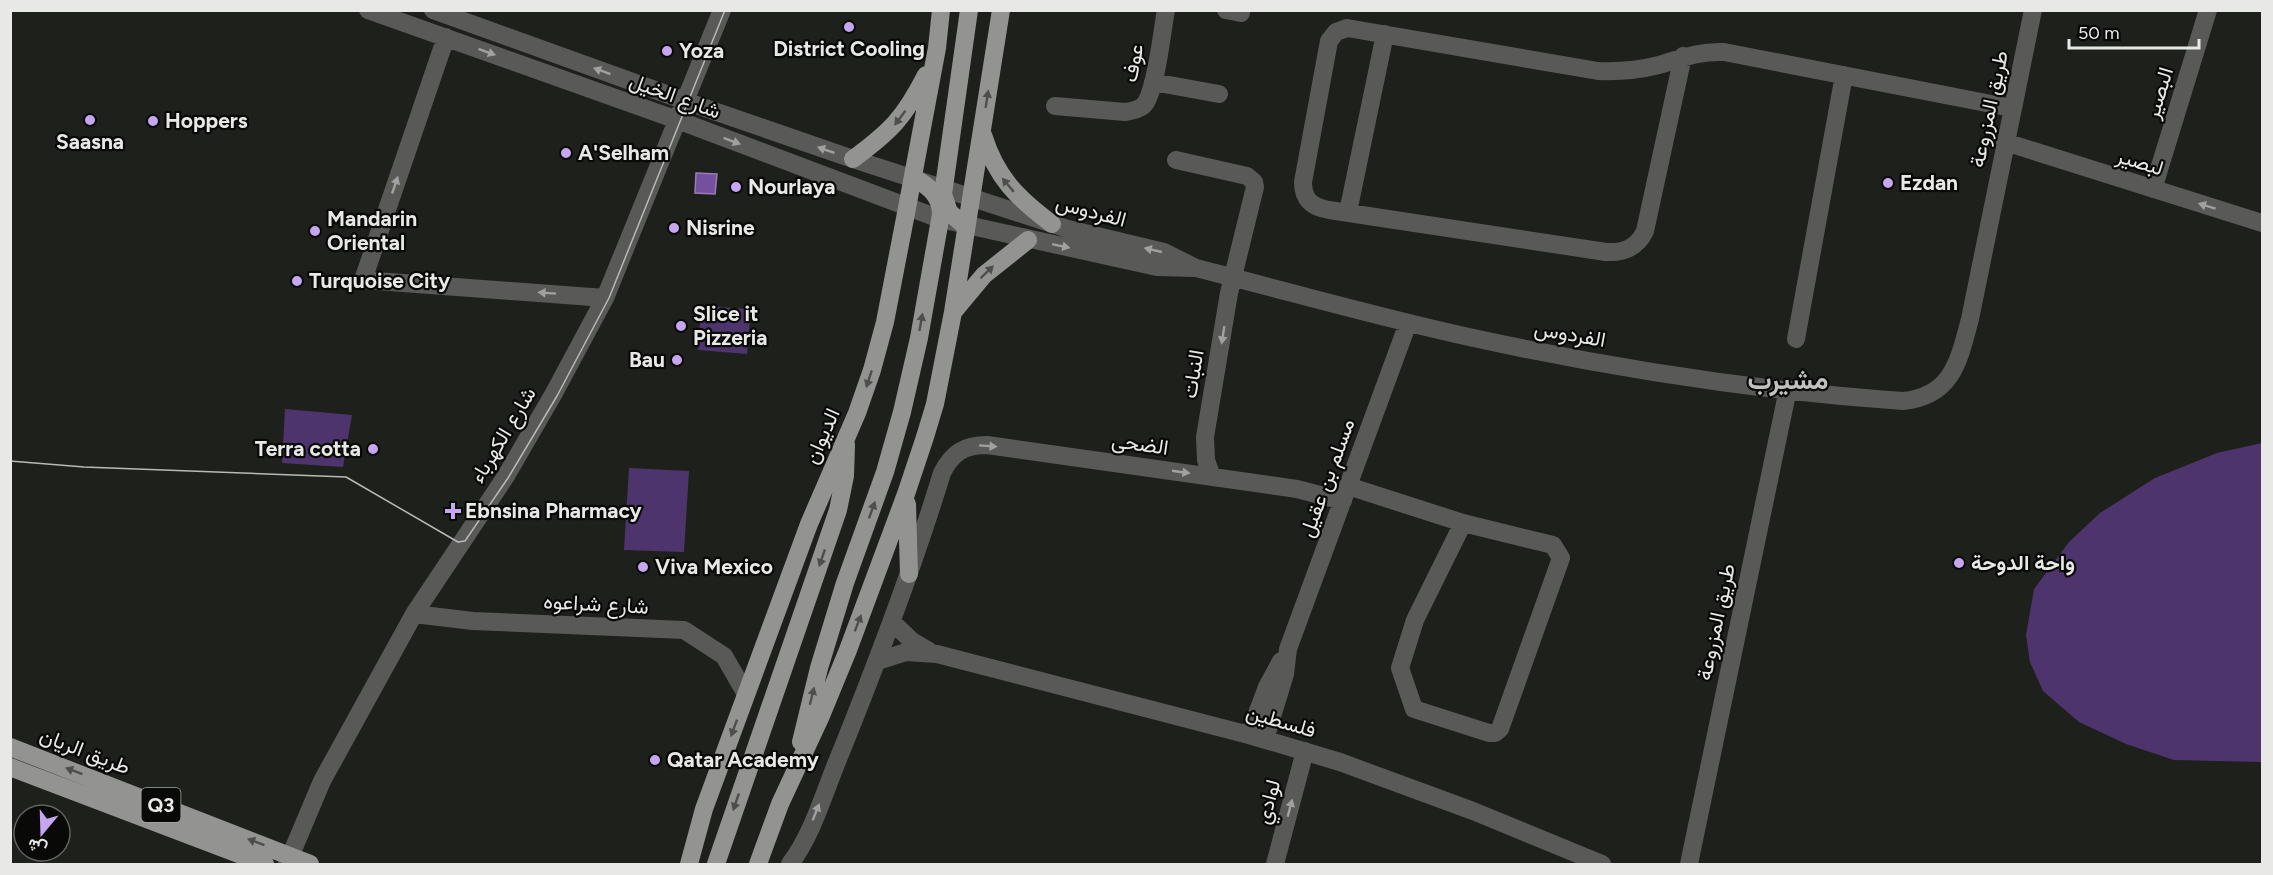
<svg xmlns="http://www.w3.org/2000/svg" width="2273" height="875" viewBox="0 0 2273 875" font-family="Figtree,Vazirmatn,sans-serif">
	<rect width="100%" height="100%" fill="#1e201c"/>
	<path fill="#4e346c" d="M 701,306 L 751,309 L 747,354 L 698,350 Z
		M 285,409 L 352,415 L 343,467 L 282,463 Z
		M 2262,443 L 2262,762 L 2174,760 L 2126,744 L 2079,722 L 2043,691 L 2030,662 L 2026,635 L 2034,589 L 2069,542 L 2100,513 L 2155,478 L 2217,453 Z
		M 629,468 L 689,471 L 684,552 L 624,550 Z"/>
	<path fill="#74509f" stroke="#977eb5" stroke-width="1.5" d="M 696,173 L 717,174 L 715,194 L 695,193 Z"/>
	<g fill="none" stroke-linecap="round" stroke-linejoin="round">
		<path stroke="#595958" stroke-width="18" d="M 368,10 L 680,121 L 940,219 L 1157,267 L 1195,268
			M 433,10 L 705,108 L 853,159 L 1068,229 L 1164,252 L 1196,268 C 1287,291 1377,317 1469,337 C 1610,368 1759,391 1903,401 C 1953,396 1959,360 1970,319 L 2033,10
			M 1226,10 L 1241,13
			M 446,37 L 363,280 L 605,298
			M 1683,56 L 1645,231 C 1637,248 1624,253 1606,252 L 1329,210 C 1312,207 1303,200 1303,182 L 1329,41 L 1336,32 L 1347,28 L 1598,71 C 1619,72 1639,70 1659,65 C 1682,58 1700,51 1724,52 L 2012,108
			M 1153,82 L 1219,94
			M 1055,106 L 1125,112 C 1131,111 1138,110 1143,106 C 1156,94 1162,30 1166,10
			M 2005,142 L 2262,223
			M 1176,160 L 1247,176 L 1254,182 L 1255,187 L 1229,293 L 1205,437 L 1206,460 L 1212,477
			M 2153,189 L 2208,10
			M 1348,212 L 1385,34
			M 1796,339 L 1844,75
			M 1348,486 L 1463,523 L 1553,545 L 1561,558 L 1500,729 L 1495,733 L 1489,733 L 1414,709 L 1400,668 L 1415,620 L 1463,523
			M 414,614 L 473,621 L 684,630 L 724,656 L 746,694
			M 892,622 L 912,641 L 929,651
			M 878,661 L 906,652 L 937,654 L 1249,735 L 1340,762 L 1473,811 L 1602,864
			M 1249,735 L 1267,687 L 1281,661
			M 1265,739 L 1285,674 L 1288,649 L 1408,323
			M 287,864 L 322,781 L 414,614 L 506,476 L 554,393 L 605,298 L 722,10
			M 790,864 C 814,832 825,789 841,752 C 878,660 913,568 942,473 C 952,453 964,445 987,445 L 1297,489 L 1343,501
			M 1275,864 L 1305,751
			M 1689,864 L 1788,389"/>
		<path stroke="#939491" stroke-width="18" d="M 983,135 C 996,177 1017,198 1052,224
			M 853,159 C 891,131 904,118 926,75
			M 966,227 L 949,212 L 943,194 L 969,10
			M 954,311 L 984,275 L 1028,240
			M 907,504 L 909,574
			M 801,742 L 819,668 L 845,583 L 885,472 L 902,412 L 919,338 L 941,214 C 941,195 928,186 913,177
			M 10,747 L 310,864
			M 10,767 L 265,864
			M 689,864 L 704,809 L 809,524 L 857,413 L 872,370 L 885,322 L 907,208 L 937,48 L 941,10
			M 716,864 L 838,510 L 845,476 L 846,445
			M 758,864 L 780,804 L 820,718 L 848,650 L 906,494 L 925,437 L 935,404 L 953,312 L 1001,10"/>
		<path stroke="#b9bab8" stroke-width="1.5" d="M 10,461 L 84,467 L 346,477 L 458,542 L 465,541 L 508,478 L 557,396 L 609,298 L 725,10"/>
	</g>
	<defs><path id="oneway-solid" d="M-6-.8H1V-3.2L6.5 0L1 3.2V.8H-6Z" transform="scale(1.5)"/></defs>
	<g fill="#a0a1a0">
		<use href="#oneway-solid" transform="translate(487 52) rotate(20)"/>
		<use href="#oneway-solid" transform="translate(602 71) rotate(-160)"/>
		<use href="#oneway-solid" transform="translate(732 141) rotate(21)"/>
		<use href="#oneway-solid" transform="translate(826 150) rotate(-161)"/>
		<use href="#oneway-solid" transform="translate(395 185) rotate(-71)"/>
		<use href="#oneway-solid" transform="translate(2207 206) rotate(-163)"/>
		<use href="#oneway-solid" transform="translate(1061 246) rotate(12)"/>
		<use href="#oneway-solid" transform="translate(1153 250) rotate(-167)"/>
		<use href="#oneway-solid" transform="translate(547 293) rotate(-176)"/>
		<use href="#oneway-solid" transform="translate(1223 335) rotate(99)"/>
		<use href="#oneway-solid" transform="translate(988 446) rotate(4)"/>
		<use href="#oneway-solid" transform="translate(1181 472) rotate(8)"/>
		<use href="#oneway-solid" transform="translate(1290 808) rotate(-75)"/>
		<use href="#oneway-solid" transform="translate(816 812) rotate(-68)"/>
	</g>
	<g fill="#4e4e4c">
		<use href="#oneway-solid" transform="translate(987 99) rotate(-81)"/>
		<use href="#oneway-solid" transform="translate(900 118) rotate(127)"/>
		<use href="#oneway-solid" transform="translate(1008 185) rotate(-130)"/>
		<use href="#oneway-solid" transform="translate(987 272) rotate(-44)"/>
		<use href="#oneway-solid" transform="translate(921 322) rotate(-80)"/>
		<use href="#oneway-solid" transform="translate(869 379) rotate(108)"/>
		<use href="#oneway-solid" transform="translate(872 510) rotate(-70)"/>
		<use href="#oneway-solid" transform="translate(822 558) rotate(109)"/>
		<use href="#oneway-solid" transform="translate(858 623) rotate(-69)"/>
		<use href="#oneway-solid" transform="translate(812 696) rotate(-76)"/>
		<use href="#oneway-solid" transform="translate(734 728) rotate(110)"/>
		<use href="#oneway-solid" transform="translate(74 771) rotate(-159)"/>
		<use href="#oneway-solid" transform="translate(736 802) rotate(109)"/>
		<use href="#oneway-solid" transform="translate(256 842) rotate(-159)"/>
	</g>
	<g fill="#c6a6f0" stroke="#090908" stroke-width="2">
		<circle cx="849" cy="27" r="6"/>
		<circle cx="667" cy="51" r="6"/>
		<circle cx="90" cy="120" r="6"/>
		<circle cx="153" cy="121" r="6"/>
		<circle cx="566" cy="153" r="6"/>
		<circle cx="1888" cy="183" r="6"/>
		<circle cx="736" cy="187" r="6"/>
		<circle cx="674" cy="228" r="6"/>
		<circle cx="315" cy="231" r="6"/>
		<circle cx="297" cy="281" r="6"/>
		<circle cx="681" cy="326" r="6"/>
		<circle cx="677" cy="360" r="6"/>
		<circle cx="373" cy="449" r="6"/>
		<path d="M450 502h6v6h6v6h-6v6h-6v-6h-6v-6h6z"/>
		<circle cx="1959" cy="563" r="6"/>
		<circle cx="643" cy="567" r="6"/>
		<circle cx="655" cy="760" r="6"/>
	</g>
	<g text-anchor="middle" stroke-width="4.5" stroke-linejoin="round" paint-order="stroke">
		<rect fill="#090908" stroke="#a5a6a4" stroke-width="1.5" x="141.5" y="788" width="39" height="34" rx="4.5"/>
		<g font-size="20" font-weight="bold" fill="#e8e9e7">
			<text x="161" y="812">Q3</text>
		</g>
		<g font-size="21" font-weight="bold" fill="#e8e9e7" stroke="#090908" text-anchor="start">
			<text x="849" y="56" text-anchor="middle">District Cooling</text>
			<text x="679" y="58">Yoza</text>
			<text x="165" y="128">Hoppers</text>
			<text x="90" y="149" text-anchor="middle">Saasna</text>
			<text x="578" y="160">A'Selham</text>
			<text x="1900" y="190">Ezdan</text>
			<text x="748" y="194">Nourlaya</text>
			<text x="327" y="226">Mandarin<tspan x="327" dy="24">Oriental</tspan></text>
			<text x="686" y="235">Nisrine</text>
			<text x="309" y="288">Turquoise City</text>
			<text x="693" y="321">Slice it<tspan x="693" dy="24">Pizzeria</tspan></text>
			<text x="665" y="367" text-anchor="end">Bau</text>
			<text x="361" y="456" text-anchor="end">Terra cotta</text>
			<text x="465" y="518">Ebnsina Pharmacy</text>
			<text x="1971" y="570">واحة الدوحة</text>
			<text x="655" y="574">Viva Mexico</text>
			<text x="667" y="767">Qatar Academy</text>
		</g>
		<g font-size="21" fill="#e8e9e7" stroke="#090908">
			<text transform="translate(1133 63) rotate(-79)" y="7">عوف</text>
			<text transform="translate(2159 93) rotate(-73)" y="7">البصير</text>
			<text transform="translate(675 96) rotate(20)" y="7">شارع الخيل</text>
			<text transform="translate(1989 109) rotate(-78)" y="7">طريق المزروعة</text>
			<text transform="translate(2140 162) rotate(17)" y="7">لبصير</text>
			<text transform="translate(1091 211) rotate(15)" y="7">الفردوس</text>
			<text transform="translate(1570 334) rotate(10)" y="7">الفردوس</text>
			<text transform="translate(1193 374) rotate(-81)" y="7">النبات</text>
			<text transform="translate(503 435) rotate(-59)" y="7">شارع الكهرباء</text>
			<text transform="translate(822 436) rotate(-66)" y="7">الديوان</text>
			<text transform="translate(1140 444) rotate(8)" y="7">الضحى</text>
			<text transform="translate(1327 478) rotate(-70)" y="7">مسلم بن عقيل</text>
			<text transform="translate(596 604) rotate(3)" y="7">شارع شراعوه</text>
			<text transform="translate(1716 622) rotate(-78)" y="7">طريق المزروعة</text>
			<text transform="translate(1281 721) rotate(16)" y="7">فلسطين</text>
			<text transform="translate(85 751) rotate(21)" y="7">طريق الريان</text>
			<text transform="translate(1268 802) rotate(-75)" y="7">لوادي</text>
		</g>
		<g font-size="27" font-weight="bold" fill="#c0c2be" stroke="#090908">
			<text x="1788" y="389">مشيرب</text>
		</g>
	</g>
	<rect width="2273" height="875" fill="none" stroke="#e8e9e7" stroke-width="24"/>
	<g transform="translate(42 833) rotate(199)"><circle r="28" fill="#090908" stroke="#626361" stroke-width="1.5"/>
	<path d="M0-4.5L10 22L0 15L-10 22Z" fill="#c6a6f0"/>
	<text y="-9" font-size="16" font-weight="bold" text-anchor="middle" fill="#e8e9e7">ش</text>
	</g>
	<path d="M2069 39v9h130v-9" fill="none" stroke="#e8e9e7" stroke-width="3"/>
	<text x="2078" y="39" font-size="18" fill="#e8e9e7" stroke="#090908" stroke-width="4.5" paint-order="stroke">50 m</text>
</svg>
